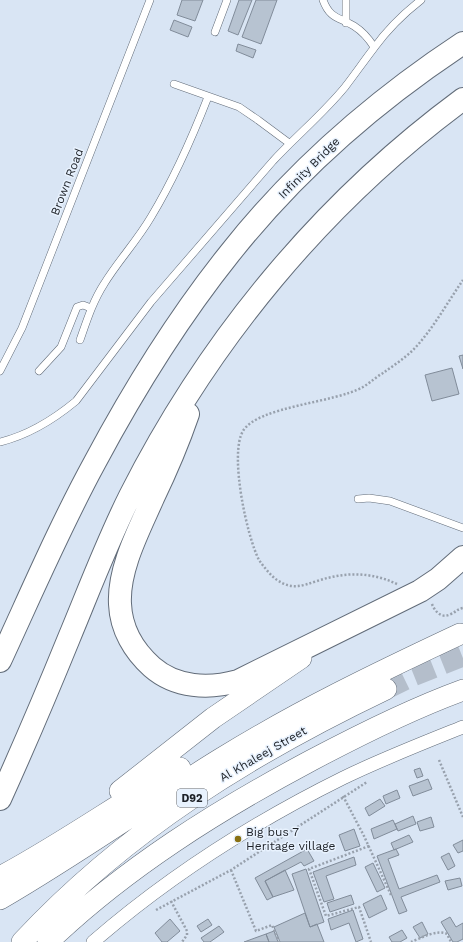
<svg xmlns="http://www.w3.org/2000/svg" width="463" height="942" viewBox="0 0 463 942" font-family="'Work Sans',sans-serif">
	<rect width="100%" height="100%" fill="#d9e5f4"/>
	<path fill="#b7c3d1" stroke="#818c9a" d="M 182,0 L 203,0 L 195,21 L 177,15 Z
		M 239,0 L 252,0 L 238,35 L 228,31 Z
		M 256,0 L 277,0 L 261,44 L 242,37 Z
		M 174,20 L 192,27 L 188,37 L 170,30 Z
		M 238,44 L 256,50 L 253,58 L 236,51 Z
		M 463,355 L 463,369 L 459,356 Z
		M 452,368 L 459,394 L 432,401 L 425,375 Z
		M 420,768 L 423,776 L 417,778 L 414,770 Z
		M 428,779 L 432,789 L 413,796 L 409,786 Z
		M 397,790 L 400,798 L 386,804 L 383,796 Z
		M 380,799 L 385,806 L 369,816 L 365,808 Z
		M 413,816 L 416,824 L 398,831 L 395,824 Z
		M 431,817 L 434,827 L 420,831 L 417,822 Z
		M 393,820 L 397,829 L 374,839 L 371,829 Z
		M 354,829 L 360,846 L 345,851 L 339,835 Z
		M 409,835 L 413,842 L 394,850 L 391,843 Z
		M 463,840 L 463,851 L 458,853 L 453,845 Z
		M 307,849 L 314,861 L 304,866 L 301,862 L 265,881 L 273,897 L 267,900 L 255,878 Z
		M 396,849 L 399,855 L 388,859 L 399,889 L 437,875 L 440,882 L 401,897 L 407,911 L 399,914 L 377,856 Z
		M 449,853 L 455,866 L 448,870 L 441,857 Z
		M 354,857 L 356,865 L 326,876 L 334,899 L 324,902 L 313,872 Z
		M 373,863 L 385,888 L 377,892 L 365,867 Z
		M 306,869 L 324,922 L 310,927 L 292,874 Z
		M 285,870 L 294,890 L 273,897 L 265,881 Z
		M 460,878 L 462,886 L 448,890 L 445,881 Z
		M 351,895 L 354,904 L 330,912 L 327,903 Z
		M 381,895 L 387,909 L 369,918 L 363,904 Z
		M 353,910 L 363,939 L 356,942 L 349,923 L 331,930 L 328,919 Z
		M 305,913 L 310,927 L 317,924 L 324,942 L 280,942 L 274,927 Z
		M 450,917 L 456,927 L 463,923 L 463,939 L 457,942 L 453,942 L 441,922 Z
		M 170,919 L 180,931 L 167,942 L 162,942 L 155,933 Z
		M 208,919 L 212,925 L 201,932 L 197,926 Z
		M 422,922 L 428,934 L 420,938 L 413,927 Z
		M 219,926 L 224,932 L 210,942 L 204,942 L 201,938 Z
		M 402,930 L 407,938 L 400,942 L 392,942 L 389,937 Z
		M 274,931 L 278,942 L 269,942 L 266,934 Z
		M 266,934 L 269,942 L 244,942 Z"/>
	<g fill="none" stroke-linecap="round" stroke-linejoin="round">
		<path stroke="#b4becb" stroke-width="21" stroke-dasharray="21 10" stroke-linecap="butt" d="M 386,689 L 413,676 L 463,656"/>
		<g stroke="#626c79" stroke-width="8">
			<path id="service" d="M 323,0 C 330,19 339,17 354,26 C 362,31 369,39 374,47
				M 346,0 L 346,23
				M 215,32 L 227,0
				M 174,84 L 239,107 L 258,120 L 289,143
				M 80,340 C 87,320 93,301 104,284 C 118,261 137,241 151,217 C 174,179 192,138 208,97
				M 0,371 L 22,328 L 150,0
				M 39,371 L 61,347 L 77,307 L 83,305 L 91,308
				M 0,442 C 29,435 53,420 76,401 L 151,302 L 273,161 C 296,136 323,114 345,87 C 355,74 364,61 374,48 C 387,30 403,14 421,0
				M 358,499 L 369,498 L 390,501 L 463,528"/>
		</g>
		<g stroke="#626c79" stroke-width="14">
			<path id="minor" d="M 93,942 C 168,877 254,822 343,778 C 382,759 423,743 463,727"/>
		</g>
		<g stroke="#626c79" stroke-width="22">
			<path id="primary" d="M 120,791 L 213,718 L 301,658
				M 0,877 C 62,844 119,803 180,768
				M 0,899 C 76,855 147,804 222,758 C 298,711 379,672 460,634
				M 22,942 C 125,831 250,754 386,689
				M 48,942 C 125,868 218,810 312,760 C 361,734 411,709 463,690"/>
		</g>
		<g stroke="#626c79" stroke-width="24">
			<path id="trunk" d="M 188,414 C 178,443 166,471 153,498 C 139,530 118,569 120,604 C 121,629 134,651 152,667 C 176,688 209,689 238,681 L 420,591 L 438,579 L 463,557
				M 0,661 C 31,594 60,526 95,462 C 134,389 178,318 230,253 C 295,171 375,101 463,43
				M 0,799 C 24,746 47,692 69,638 C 89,590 107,542 130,496 C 209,340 322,203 463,99"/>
		</g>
		<path stroke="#98a1ad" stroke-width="2.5" stroke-dasharray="2 2" stroke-linecap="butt" d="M 397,584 C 380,576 362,573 344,575 C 335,576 326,578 317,581 C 302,586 292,590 277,580 C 270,575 264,567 259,560 C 247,537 229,454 243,431 C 258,406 335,403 363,387 C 370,383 376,377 383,373 C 393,366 405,358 414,349 C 433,329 447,303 463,280
			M 432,604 C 435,612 442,619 451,614 C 456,612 457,609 463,608
			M 439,760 L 463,817
			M 343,796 L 364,836 L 391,895
			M 369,846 L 309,869 L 326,916 L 359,907 L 371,942
			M 231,870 L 256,931 L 272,925 L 279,942
			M 171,901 L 187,931 L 187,935 L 182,942
			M 156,910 L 231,870 L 367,782
			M 411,942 C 421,938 437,929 447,934 L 451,942"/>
		<use href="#service" stroke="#fff" stroke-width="7"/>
		<use href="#minor" stroke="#fff" stroke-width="13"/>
		<use href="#primary" stroke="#fff" stroke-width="21"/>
		<use href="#trunk" stroke="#fff" stroke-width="22"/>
	</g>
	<circle fill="#897012" stroke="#e8f2fe" stroke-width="1.5" cx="238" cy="839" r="4"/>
	<g text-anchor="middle" stroke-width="3" stroke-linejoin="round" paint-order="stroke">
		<rect fill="#e8f2fe" stroke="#5b6068" stroke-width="1" x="177" y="789" width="30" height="18" rx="3"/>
		<g font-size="11" font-weight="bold" fill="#1e2228">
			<text x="192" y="802">D92</text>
		</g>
		<g font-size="12" fill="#1e2228" stroke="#e8f2fe">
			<text transform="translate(309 168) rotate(-45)" y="4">Infinity Bridge</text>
			<text transform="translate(67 182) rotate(-69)" y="4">Brown Road</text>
			<text transform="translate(263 754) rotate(-30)" y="4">Al Khaleej Street</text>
		</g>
		<g font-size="12" fill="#1e2228" stroke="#e8f2fe" text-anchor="start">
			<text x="246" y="836">Big bus 7<tspan x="246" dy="14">Heritage village</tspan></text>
		</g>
	</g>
</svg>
